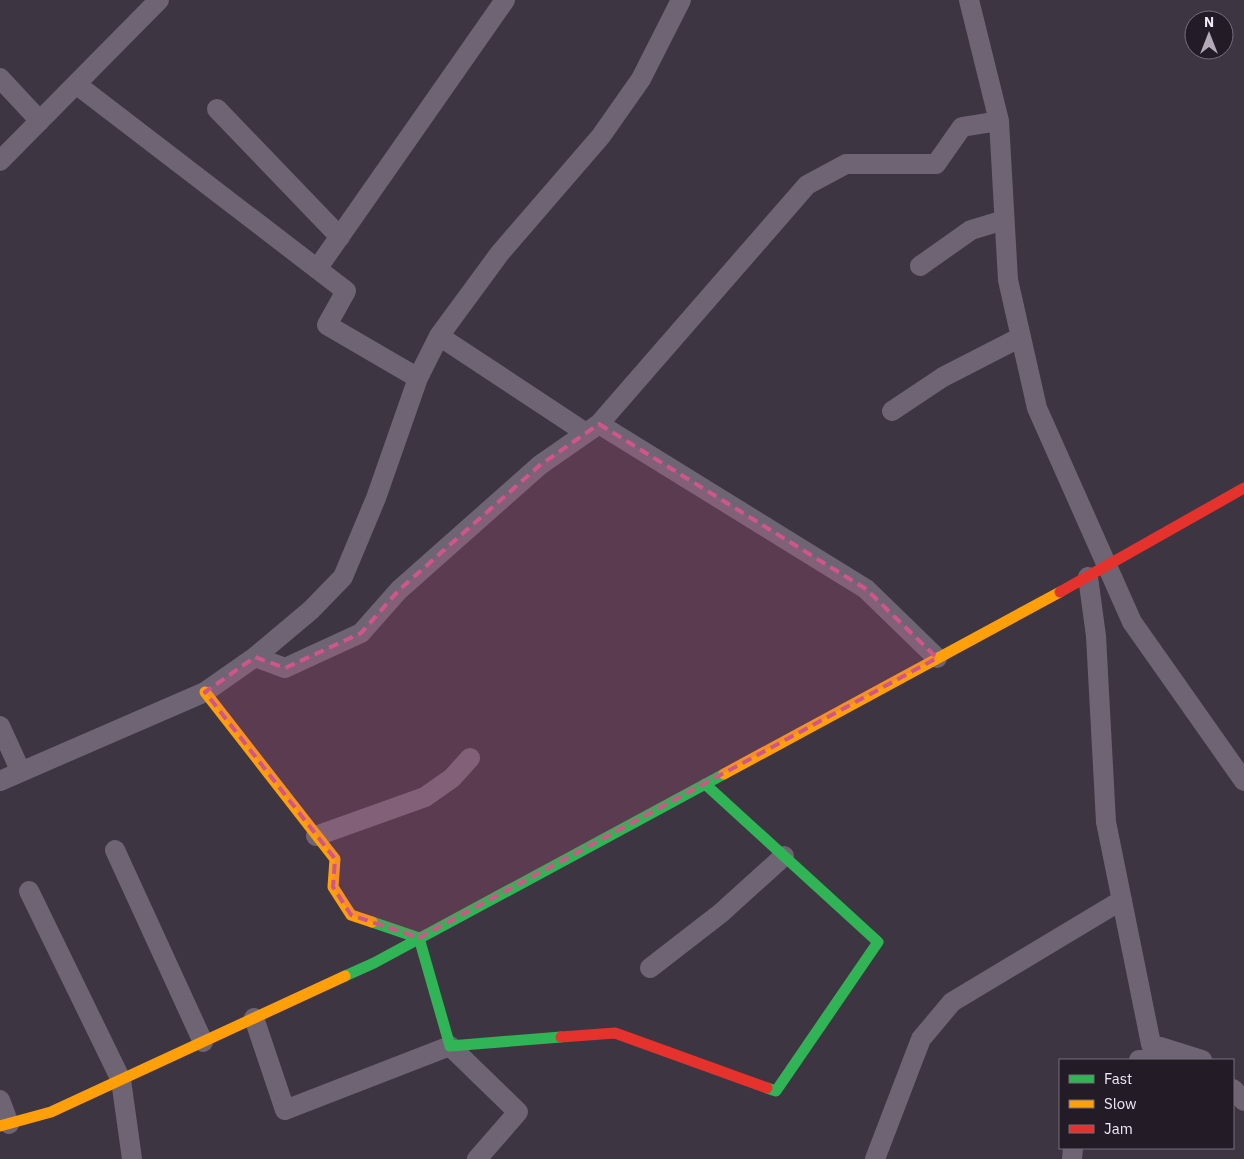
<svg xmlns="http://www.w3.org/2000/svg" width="1244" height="1159" viewBox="0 0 1244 1159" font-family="'IBM Plex Sans',sans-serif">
	<rect width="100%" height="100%" fill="#3e3542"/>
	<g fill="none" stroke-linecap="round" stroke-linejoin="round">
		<path stroke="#6f6474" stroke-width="20" d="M 969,0 L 999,121 L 1008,280 L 1037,408 L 1132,622 L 1244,781
			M 0,78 L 40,121
			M 76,84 L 346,291 L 327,325 L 418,378
			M 217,109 L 340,237
			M 0,161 L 159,0
			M 920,266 L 971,230 L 1004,220
			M 317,269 L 505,0
			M 439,336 L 586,433
			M 892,411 L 943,377 L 1021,337
			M 599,424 L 866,589 L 937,658
			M 1088,577 L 1096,636 L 1106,822 L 1151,1044 L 1202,1060
			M 255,657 L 285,668 L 361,633 L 399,590 L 540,465 L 599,424 L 807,185 L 846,164 L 936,164 L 962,127 L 999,121
			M 0,726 L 21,772
			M 0,781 L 205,692 L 255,657 L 311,610 L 343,577 L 376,498 L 418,378 L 439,336 L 500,253 L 601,136 L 641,79 L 681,0
			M 316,836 L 425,797 L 452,778 L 470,758
			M 115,850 L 203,1042
			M 29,891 L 121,1080 L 132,1159
			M 650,968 L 721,913 L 784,856
			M 254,1018 L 285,1110 L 450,1046 L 518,1112 L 477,1159
			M 1139,1060 L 1150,1059 L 1154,1060
			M 1233,1089 L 1244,1101
			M 0,1100 L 9,1124
			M 875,1159 L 921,1039 L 952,1002 L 1122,900
			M 1072,1159 L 1073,1148"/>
		<path stroke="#30b455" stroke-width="11" d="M 705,784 L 878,942 L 776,1091 L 767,1088
			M 372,922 L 419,938 L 450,1046 L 561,1037
			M 345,976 L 374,963 L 724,774"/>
		<path stroke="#ff9f0a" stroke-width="11" d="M 205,692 L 335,859 L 333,887 L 351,915 L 372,922
			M 724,774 L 1060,592
			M 0,1126 L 51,1112 L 345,976"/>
		<path stroke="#e5322d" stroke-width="11" d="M 1060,592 L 1244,488
			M 561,1037 L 615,1033 L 767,1088"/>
	</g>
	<path fill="#d0568a" fill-opacity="0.2" stroke="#d0568a" stroke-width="4" stroke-dasharray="10 6" stroke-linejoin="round" d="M 599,424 L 866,589 L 937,658 L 419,938 L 351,915 L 333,887 L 335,859 L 205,692 L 255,657 L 285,668 L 361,633 L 399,590 L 540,465 Z"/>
	<rect x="1059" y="1059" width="175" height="90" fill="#231c26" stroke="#766e7a"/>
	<rect x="1069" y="1075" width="25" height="8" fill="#30b455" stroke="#766e7a"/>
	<text x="1104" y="1084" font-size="15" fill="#f2e8f7">Fast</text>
	<rect x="1069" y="1100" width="25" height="8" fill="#ff9f0a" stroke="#766e7a"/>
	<text x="1104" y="1109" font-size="15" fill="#f2e8f7">Slow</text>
	<rect x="1069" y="1125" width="25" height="8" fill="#e5322d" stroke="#766e7a"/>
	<text x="1104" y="1134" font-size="15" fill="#f2e8f7">Jam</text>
	<g transform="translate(1209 35)"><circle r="24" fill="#231c26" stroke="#766e7a"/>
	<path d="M0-4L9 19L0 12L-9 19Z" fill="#b3a9b8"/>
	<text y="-8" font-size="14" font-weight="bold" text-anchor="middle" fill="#f2e8f7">N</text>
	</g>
</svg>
